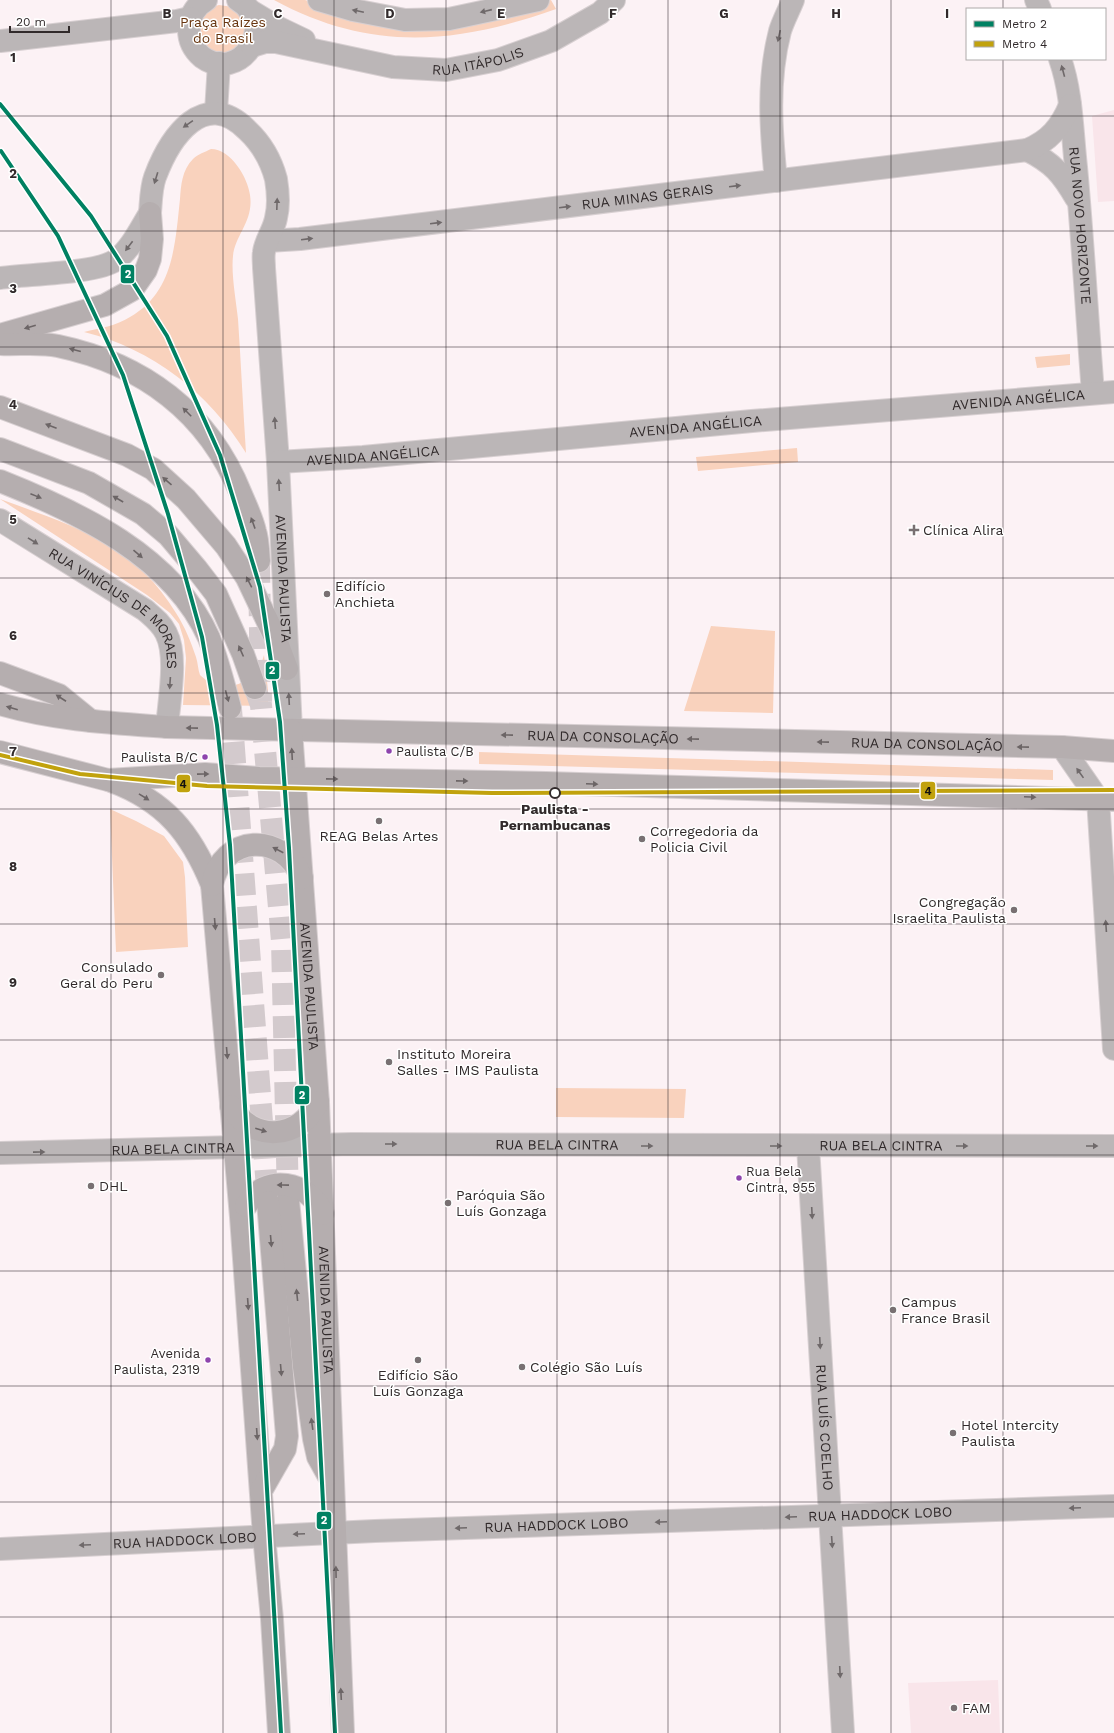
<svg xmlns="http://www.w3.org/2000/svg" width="1114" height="1733" viewBox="0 0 1114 1733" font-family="'Work Sans',sans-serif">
	<rect width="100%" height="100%" fill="#fcf2f5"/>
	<path fill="#f9e5ea" d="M 1114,110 L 1114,201 L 1098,202 L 1092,116 Z
		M 998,1680 L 1000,1733 L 911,1733 L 908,1683 Z"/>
	<path fill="#f9d2bd" d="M 274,0 L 305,0 L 332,9 L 357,15 L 522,6 L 551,0 L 556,9 C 455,45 370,52 274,0 Z
		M 219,5 L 233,7 L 244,16 L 247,37 L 234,53 L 212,53 L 202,43 L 199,23 L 201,16 L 212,7 Z
		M 211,149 C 231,149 248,178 250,195 C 254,221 235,235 233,256 C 231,274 236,300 238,319 C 241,364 243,408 246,453 C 209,393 153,349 84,332 C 100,328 116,326 130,317 C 174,292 175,244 180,199 C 181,185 182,170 193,159 C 198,154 205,152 211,149 Z
		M 1070,354 L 1070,365 L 1037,368 L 1035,357 Z
		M 797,448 L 798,462 L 698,471 L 696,457 Z
		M 0,499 C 71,525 134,543 176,613 C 185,627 191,642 196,657 C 198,663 198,670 200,675 C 202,677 205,679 207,681 C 230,695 258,680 264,655 L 268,690 L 268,706 L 183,705 L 186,658 L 184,640 L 179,624 L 170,613 L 147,595 Z
		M 711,626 L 775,631 L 773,713 L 684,711 Z
		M 479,752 L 1053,770 L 1053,780 L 479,764 Z
		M 110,809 L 136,821 L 164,836 L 183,862 L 185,877 L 188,947 L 116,952 Z
		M 556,1088 L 686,1089 L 684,1118 L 556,1117 Z"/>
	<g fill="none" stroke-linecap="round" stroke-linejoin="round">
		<path stroke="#d3cacd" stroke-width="22" stroke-dasharray="22 11" stroke-linecap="butt" d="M 259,561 L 261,702
			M 255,688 L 261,705 L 282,941 L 288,1200
			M 231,709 L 268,1202"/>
		<g stroke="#d7cfd1" stroke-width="24">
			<g id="minor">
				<path d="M 206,0 C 195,6 189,17 189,30 C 189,41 194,50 202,57 C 239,84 280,26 238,0"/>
				<path d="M 319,0 L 353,10 L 405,20 L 449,19 L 538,0"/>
				<path d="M 1036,0 L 1040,9"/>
				<path d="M 249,10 L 279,28 L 304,40"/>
				<path d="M 0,41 L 177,21 L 190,18"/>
				<path id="s1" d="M 252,46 L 265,42 L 276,42 L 393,67 L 446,70 L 498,60 L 551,41 L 600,13 L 614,0"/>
				<path id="s2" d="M 1060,59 C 1072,93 1072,131 1076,167 C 1083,242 1087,318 1093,393"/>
				<path d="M 216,112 L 219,63"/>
				<path d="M 1027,150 C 1053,163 1062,174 1076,198"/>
				<path d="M 776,181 C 771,131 767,81 780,31 C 783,21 789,10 793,0"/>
				<path id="s3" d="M 268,241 L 300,239 L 1027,150 C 1049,141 1061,127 1070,105"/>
				<path d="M 0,278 C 27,274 96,274 116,260 C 131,249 140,229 150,213"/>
				<path id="s4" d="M 0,520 L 145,610 C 153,617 161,623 166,633 C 178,656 169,701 167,727"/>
				<path id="s5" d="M 808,1146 L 843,1733"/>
				<path id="s6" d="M 0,1153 L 352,1144 L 1114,1146"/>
				<path id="s7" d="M 0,1549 L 375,1531 L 1114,1506"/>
			</g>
		</g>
		<g stroke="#d7cfd1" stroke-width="24">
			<path id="tertiary" d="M 1062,747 L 1098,799 L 1114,1049"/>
		</g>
		<g stroke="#d7cfd1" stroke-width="24">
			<g id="secondary">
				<path id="s8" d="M 150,213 C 151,201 151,188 155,177 C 170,137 204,87 247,130 C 261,143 271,160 276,179 C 278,191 279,206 276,218 C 274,230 265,241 264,252 C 263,257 264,263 264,268 L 278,462 L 291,730"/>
				<path id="s9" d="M 278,462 L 363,457 L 752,421 L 1114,392"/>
			</g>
		</g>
		<g stroke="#d7cfd1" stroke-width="24">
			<g id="primary">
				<path d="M 0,335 L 105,305 L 132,290 L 146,270 L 150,259 L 152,239 L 150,213"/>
				<path d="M 0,344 C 18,345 40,342 58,346 C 143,364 208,412 241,494 C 246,506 252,518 255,531 C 258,540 258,551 259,561"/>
				<path d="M 0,407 L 127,455 L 153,469 L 186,499 L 226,546 L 247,578 L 275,637 L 287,669"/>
				<path d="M 0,449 L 89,483 L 143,514 L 168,535 L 196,568 L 216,594 L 243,654 L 255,688"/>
				<path d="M 0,481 C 78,512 173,556 209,638 C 218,661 224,685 230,708"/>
				<path d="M 0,673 L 59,695 L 91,721"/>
				<path id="s10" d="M 0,704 C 54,720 111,723 167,727 L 1062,747 L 1114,751"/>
				<path id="s11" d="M 291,730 L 318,1102 L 343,1733"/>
				<path d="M 0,752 L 108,780 L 205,774 L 259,778 L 546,783 L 1114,800"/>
				<path d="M 111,781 C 165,801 191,833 212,885 L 241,1217 L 264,1536 L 272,1619 L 279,1733"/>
				<path d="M 212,885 C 222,834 283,831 302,878"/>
				<path d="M 231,1106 C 252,1143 300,1140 318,1102"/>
				<path d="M 288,1200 L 304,1367 L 314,1439 L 318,1457 L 328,1475"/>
				<path d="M 246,1206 C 264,1172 310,1181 323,1214"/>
				<path d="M 261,1491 L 285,1449 L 287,1436 L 268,1202"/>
			</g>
		</g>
		<use href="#minor" stroke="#bbb6b7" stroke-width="22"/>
		<use href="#tertiary" stroke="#bbb6b7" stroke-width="22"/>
		<use href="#secondary" stroke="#bbb6b7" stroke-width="22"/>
		<use href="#primary" stroke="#b5aeaf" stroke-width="22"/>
		<g stroke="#fff" stroke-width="7">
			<path id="metro-1" d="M 0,104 L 91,216 L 167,336 L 220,455 L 260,587 L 280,722 L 289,848 L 335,1733
				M 1,151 L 58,236 L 123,375 L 168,514 L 202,637 L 217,725 L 230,845 L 281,1733"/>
		</g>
		<g stroke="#fff" stroke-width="7">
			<path id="metro-2" d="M 0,755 L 80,774 L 207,786 L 492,793 L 1114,790"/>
		</g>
		<use href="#metro-1" stroke="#008162" stroke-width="4"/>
		<use href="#metro-2" stroke="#c1a20d" stroke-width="4"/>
	</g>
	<defs><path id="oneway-solid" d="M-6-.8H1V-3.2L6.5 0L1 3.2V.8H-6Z"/></defs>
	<g fill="#6f696a">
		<use href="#oneway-solid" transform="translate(358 11) rotate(-168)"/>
		<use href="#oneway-solid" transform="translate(486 11) rotate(167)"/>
		<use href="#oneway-solid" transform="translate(779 36) rotate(102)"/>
		<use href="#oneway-solid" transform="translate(1063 71) rotate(-105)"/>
		<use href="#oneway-solid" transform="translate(188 124) rotate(145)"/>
		<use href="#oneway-solid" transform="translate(156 178) rotate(107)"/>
		<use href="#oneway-solid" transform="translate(735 186) rotate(-7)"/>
		<use href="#oneway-solid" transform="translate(277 204) rotate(-88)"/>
		<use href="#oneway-solid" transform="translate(565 207) rotate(-7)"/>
		<use href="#oneway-solid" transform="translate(436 223) rotate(-7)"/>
		<use href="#oneway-solid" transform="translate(307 239) rotate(-7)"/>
		<use href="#oneway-solid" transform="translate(129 246) rotate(127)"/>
		<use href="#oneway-solid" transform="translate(275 423) rotate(-94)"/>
		<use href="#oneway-solid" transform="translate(279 485) rotate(-93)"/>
		<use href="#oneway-solid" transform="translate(33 541) rotate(32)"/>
		<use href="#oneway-solid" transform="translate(170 683) rotate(94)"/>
		<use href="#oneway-solid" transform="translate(289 699) rotate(-93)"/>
		<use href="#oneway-solid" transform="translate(1080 773) rotate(-125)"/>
		<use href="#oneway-solid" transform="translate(1106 926) rotate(-94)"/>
		<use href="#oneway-solid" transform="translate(391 1144)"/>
		<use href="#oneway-solid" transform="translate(647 1146)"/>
		<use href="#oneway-solid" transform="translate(776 1146)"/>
		<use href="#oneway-solid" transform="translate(962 1146)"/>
		<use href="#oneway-solid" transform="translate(1092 1146)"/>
		<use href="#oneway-solid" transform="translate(39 1152) rotate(-1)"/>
		<use href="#oneway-solid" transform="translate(812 1213) rotate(87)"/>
		<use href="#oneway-solid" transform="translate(820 1343) rotate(87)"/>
		<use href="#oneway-solid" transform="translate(1075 1508) rotate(178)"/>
		<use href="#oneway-solid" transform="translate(791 1517) rotate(178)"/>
		<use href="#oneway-solid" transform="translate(661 1522) rotate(178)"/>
		<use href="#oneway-solid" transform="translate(461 1528) rotate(178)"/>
		<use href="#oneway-solid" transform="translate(299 1534) rotate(177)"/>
		<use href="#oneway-solid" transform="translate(832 1542) rotate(86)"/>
		<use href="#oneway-solid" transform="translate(85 1545) rotate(177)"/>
		<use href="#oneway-solid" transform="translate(840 1672) rotate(87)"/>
	</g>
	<g fill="#6c6566">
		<use href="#oneway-solid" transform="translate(30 327) rotate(164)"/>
		<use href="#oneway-solid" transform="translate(75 350) rotate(-165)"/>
		<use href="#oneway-solid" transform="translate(187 412) rotate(-135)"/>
		<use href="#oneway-solid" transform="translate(51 426) rotate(-159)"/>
		<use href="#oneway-solid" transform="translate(167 481) rotate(-139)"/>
		<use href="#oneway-solid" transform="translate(36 496) rotate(22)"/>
		<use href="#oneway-solid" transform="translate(118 499) rotate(-150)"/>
		<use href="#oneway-solid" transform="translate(253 523) rotate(-110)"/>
		<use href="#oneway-solid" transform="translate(138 554) rotate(41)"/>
		<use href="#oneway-solid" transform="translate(249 582) rotate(-117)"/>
		<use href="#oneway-solid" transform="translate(241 651) rotate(-114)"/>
		<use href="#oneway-solid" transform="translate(227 696) rotate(75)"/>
		<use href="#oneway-solid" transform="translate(61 698) rotate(-147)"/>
		<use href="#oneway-solid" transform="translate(12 708) rotate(-164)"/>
		<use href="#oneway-solid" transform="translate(192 728) rotate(-179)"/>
		<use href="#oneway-solid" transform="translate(507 735) rotate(-179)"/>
		<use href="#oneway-solid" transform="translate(693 739) rotate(-179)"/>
		<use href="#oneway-solid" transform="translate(823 742) rotate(-179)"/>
		<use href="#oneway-solid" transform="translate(1023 747) rotate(-179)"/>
		<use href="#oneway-solid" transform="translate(292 754) rotate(-93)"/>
		<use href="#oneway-solid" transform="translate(203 774) rotate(-1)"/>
		<use href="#oneway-solid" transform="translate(332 779) rotate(1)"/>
		<use href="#oneway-solid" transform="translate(462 781) rotate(1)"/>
		<use href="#oneway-solid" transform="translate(592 784) rotate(2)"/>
		<use href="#oneway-solid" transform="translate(144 797) rotate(32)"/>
		<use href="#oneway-solid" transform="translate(1030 797) rotate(2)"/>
		<use href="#oneway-solid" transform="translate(278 850) rotate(-153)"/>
		<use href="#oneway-solid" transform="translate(215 924) rotate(85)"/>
		<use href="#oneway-solid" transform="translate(227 1053) rotate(85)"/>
		<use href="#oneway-solid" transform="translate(261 1130) rotate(17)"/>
		<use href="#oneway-solid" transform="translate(283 1185) rotate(-179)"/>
		<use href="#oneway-solid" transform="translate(271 1241) rotate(85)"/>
		<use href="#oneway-solid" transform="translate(297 1295) rotate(-96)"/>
		<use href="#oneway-solid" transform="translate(248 1304) rotate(86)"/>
		<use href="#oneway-solid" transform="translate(281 1370) rotate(85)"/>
		<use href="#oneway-solid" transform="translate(312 1424) rotate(-98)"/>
		<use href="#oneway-solid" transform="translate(257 1434) rotate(86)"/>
		<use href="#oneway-solid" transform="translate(336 1572) rotate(-91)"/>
		<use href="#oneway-solid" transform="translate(341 1694) rotate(-93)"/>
	</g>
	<path fill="none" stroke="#312a2b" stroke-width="1" stroke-opacity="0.55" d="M 111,0 L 111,1733M 223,0 L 223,1733M 334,0 L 334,1733M 446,0 L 446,1733M 557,0 L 557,1733M 668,0 L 668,1733M 780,0 L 780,1733M 891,0 L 891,1733M 1003,0 L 1003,9M 1003,59 L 1003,1733M 0,116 L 1114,116M 0,231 L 1114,231M 0,347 L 1114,347M 0,462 L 1114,462M 0,578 L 1114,578M 0,693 L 1114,693M 0,809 L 1114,809M 0,924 L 1114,924M 0,1040 L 1114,1040M 0,1155 L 1114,1155M 0,1271 L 1114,1271M 0,1386 L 1114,1386M 0,1502 L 1114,1502M 0,1617 L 1114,1617"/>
	<g fill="#787072" stroke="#fff" stroke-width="1.5">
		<path d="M912 524h4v4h4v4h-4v4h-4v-4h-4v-4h4z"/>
		<circle cx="327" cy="594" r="4"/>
		<circle cx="379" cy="821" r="4"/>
		<circle cx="642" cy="839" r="4"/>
		<circle cx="1014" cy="910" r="4"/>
		<circle cx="161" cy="975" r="4"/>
		<circle cx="389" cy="1062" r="4"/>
		<circle cx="91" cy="1186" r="4"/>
		<circle cx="448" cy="1203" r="4"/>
		<circle cx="893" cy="1310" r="4"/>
		<circle cx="418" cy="1360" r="4"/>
		<circle cx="522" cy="1367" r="4"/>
		<circle cx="953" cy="1433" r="4"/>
		<circle cx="954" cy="1708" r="4"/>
	</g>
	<g fill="#8e44ad" stroke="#fff" stroke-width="1.5">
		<circle cx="389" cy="751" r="3.5"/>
		<circle cx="205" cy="757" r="3.5"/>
		<circle cx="739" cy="1178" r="3.5"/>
		<circle cx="208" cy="1360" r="3.5"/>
	</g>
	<circle fill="#fff" stroke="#312a2b" stroke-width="2" cx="555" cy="793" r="5"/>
	<g text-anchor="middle" stroke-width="3" stroke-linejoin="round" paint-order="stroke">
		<g font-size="13" fill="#312a2b" stroke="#fff" text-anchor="start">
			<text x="396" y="756">Paulista C/B</text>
			<text x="198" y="762" text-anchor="end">Paulista B/C</text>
			<text x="746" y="1176">Rua Bela<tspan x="746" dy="16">Cintra, 955</tspan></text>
			<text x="200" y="1358" text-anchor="end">Avenida<tspan x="200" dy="16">Paulista, 2319</tspan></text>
		</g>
		<g font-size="14" fill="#68350f" stroke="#fff">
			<text x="223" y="27">Praça Raízes<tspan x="223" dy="16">do Brasil</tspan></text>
		</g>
		<g font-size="14" fill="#312a2b" stroke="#fff">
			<text dy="5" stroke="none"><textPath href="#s1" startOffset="230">RUA ITÁPOLIS</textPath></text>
			<text dy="5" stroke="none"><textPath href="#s3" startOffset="382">RUA MINAS GERAIS</textPath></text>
			<text dy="5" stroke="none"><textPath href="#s2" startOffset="168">RUA NOVO HORIZONTE</textPath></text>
			<text dy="5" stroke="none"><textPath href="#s9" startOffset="743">AVENIDA ANGÉLICA</textPath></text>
			<text dy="5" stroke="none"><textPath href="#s9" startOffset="419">AVENIDA ANGÉLICA</textPath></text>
			<text dy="5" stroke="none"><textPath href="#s9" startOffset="95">AVENIDA ANGÉLICA</textPath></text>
			<text dy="5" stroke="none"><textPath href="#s8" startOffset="626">AVENIDA PAULISTA</textPath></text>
			<text dy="5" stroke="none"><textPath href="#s4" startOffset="149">RUA VINÍCIUS DE MORAES</textPath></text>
			<text dy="5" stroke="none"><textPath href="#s10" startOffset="605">RUA DA CONSOLAÇÃO</textPath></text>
			<text dy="5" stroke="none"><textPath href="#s10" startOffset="929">RUA DA CONSOLAÇÃO</textPath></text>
			<text dy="5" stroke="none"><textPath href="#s11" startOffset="257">AVENIDA PAULISTA</textPath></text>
			<text dy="5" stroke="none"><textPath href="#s6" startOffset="557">RUA BELA CINTRA</textPath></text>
			<text dy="5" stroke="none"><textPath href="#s6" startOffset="881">RUA BELA CINTRA</textPath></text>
			<text dy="5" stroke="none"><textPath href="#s6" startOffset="173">RUA BELA CINTRA</textPath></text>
			<text dy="5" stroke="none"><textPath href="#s11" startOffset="581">AVENIDA PAULISTA</textPath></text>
			<text dy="5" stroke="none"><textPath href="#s5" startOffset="282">RUA LUÍS COELHO</textPath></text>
			<text dy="5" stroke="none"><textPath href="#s7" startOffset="881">RUA HADDOCK LOBO</textPath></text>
			<text dy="5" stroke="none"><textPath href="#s7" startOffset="557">RUA HADDOCK LOBO</textPath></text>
			<text dy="5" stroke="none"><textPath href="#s7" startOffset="185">RUA HADDOCK LOBO</textPath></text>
		</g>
		<g font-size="14" fill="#312a2b" stroke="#fff" text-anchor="start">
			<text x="923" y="535">Clínica Alira</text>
			<text x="335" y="591">Edifício<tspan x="335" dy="16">Anchieta</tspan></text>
			<text x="650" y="836">Corregedoria da<tspan x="650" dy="16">Policia Civil</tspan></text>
			<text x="379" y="841" text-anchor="middle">REAG Belas Artes</text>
			<text x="1006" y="907" text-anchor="end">Congregação<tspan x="1006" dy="16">Israelita Paulista</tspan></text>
			<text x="153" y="972" text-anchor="end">Consulado<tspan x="153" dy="16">Geral do Peru</tspan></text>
			<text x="397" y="1059">Instituto Moreira<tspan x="397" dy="16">Salles - IMS Paulista</tspan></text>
			<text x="99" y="1191">DHL</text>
			<text x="456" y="1200">Paróquia São<tspan x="456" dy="16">Luís Gonzaga</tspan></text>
			<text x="901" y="1307">Campus<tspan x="901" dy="16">France Brasil</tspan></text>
			<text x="530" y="1372">Colégio São Luís</text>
			<text x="418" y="1380" text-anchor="middle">Edifício São<tspan x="418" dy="16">Luís Gonzaga</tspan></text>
			<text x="961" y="1430">Hotel Intercity<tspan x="961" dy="16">Paulista</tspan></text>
			<text x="962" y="1713">FAM</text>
		</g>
		<g font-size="14" font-weight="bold" fill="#312a2b" stroke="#fff">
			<text x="555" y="814">Paulista -<tspan x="555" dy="16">Pernambucanas</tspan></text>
		</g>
	</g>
	<g font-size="13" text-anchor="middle" font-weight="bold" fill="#312a2b" stroke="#fff" stroke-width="3" stroke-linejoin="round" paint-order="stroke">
		<text x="167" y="18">B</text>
		<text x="278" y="18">C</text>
		<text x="390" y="18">D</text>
		<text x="501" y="18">E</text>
		<text x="613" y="18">F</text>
		<text x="724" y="18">G</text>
		<text x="836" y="18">H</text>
		<text x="947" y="18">I</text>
		<text x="13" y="62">1</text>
		<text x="13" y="178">2</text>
		<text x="13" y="293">3</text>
		<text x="13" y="409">4</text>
		<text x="13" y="524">5</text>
		<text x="13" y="640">6</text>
		<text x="13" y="756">7</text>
		<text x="13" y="871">8</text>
		<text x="13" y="987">9</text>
	</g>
	<g stroke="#fff" stroke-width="1.5">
		<rect x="120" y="264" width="15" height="20" rx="4" fill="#008162"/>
		<rect x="265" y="661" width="15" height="19" rx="4" fill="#008162"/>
		<rect x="176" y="774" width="15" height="19" rx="4" fill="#c1a20d"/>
		<rect x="920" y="781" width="16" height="19" rx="4" fill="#c1a20d"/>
		<rect x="294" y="1085" width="16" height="20" rx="4" fill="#008162"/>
		<rect x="316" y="1511" width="16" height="19" rx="4" fill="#008162"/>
	</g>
	<g font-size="11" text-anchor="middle" font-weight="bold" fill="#fff">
		<text x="128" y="278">2</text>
		<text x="272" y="674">2</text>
		<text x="302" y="1099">2</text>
		<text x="324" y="1524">2</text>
	</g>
	<g font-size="11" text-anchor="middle" font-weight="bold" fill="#111">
		<text x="183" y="788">4</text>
		<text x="928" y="795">4</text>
	</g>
	<rect x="966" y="8" width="140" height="52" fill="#ffffff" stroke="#adaaaa"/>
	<rect x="974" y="21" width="20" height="6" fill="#008162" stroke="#adaaaa"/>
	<text x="1002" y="28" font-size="12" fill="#312a2b">Metro 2</text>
	<rect x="974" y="41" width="20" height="6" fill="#c1a20d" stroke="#adaaaa"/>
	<text x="1002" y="48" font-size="12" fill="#312a2b">Metro 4</text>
	<path d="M10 26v6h59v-6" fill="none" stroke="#312a2b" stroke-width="2"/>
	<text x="16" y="26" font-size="12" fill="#312a2b" stroke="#ffffff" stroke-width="3" paint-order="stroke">20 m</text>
</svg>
